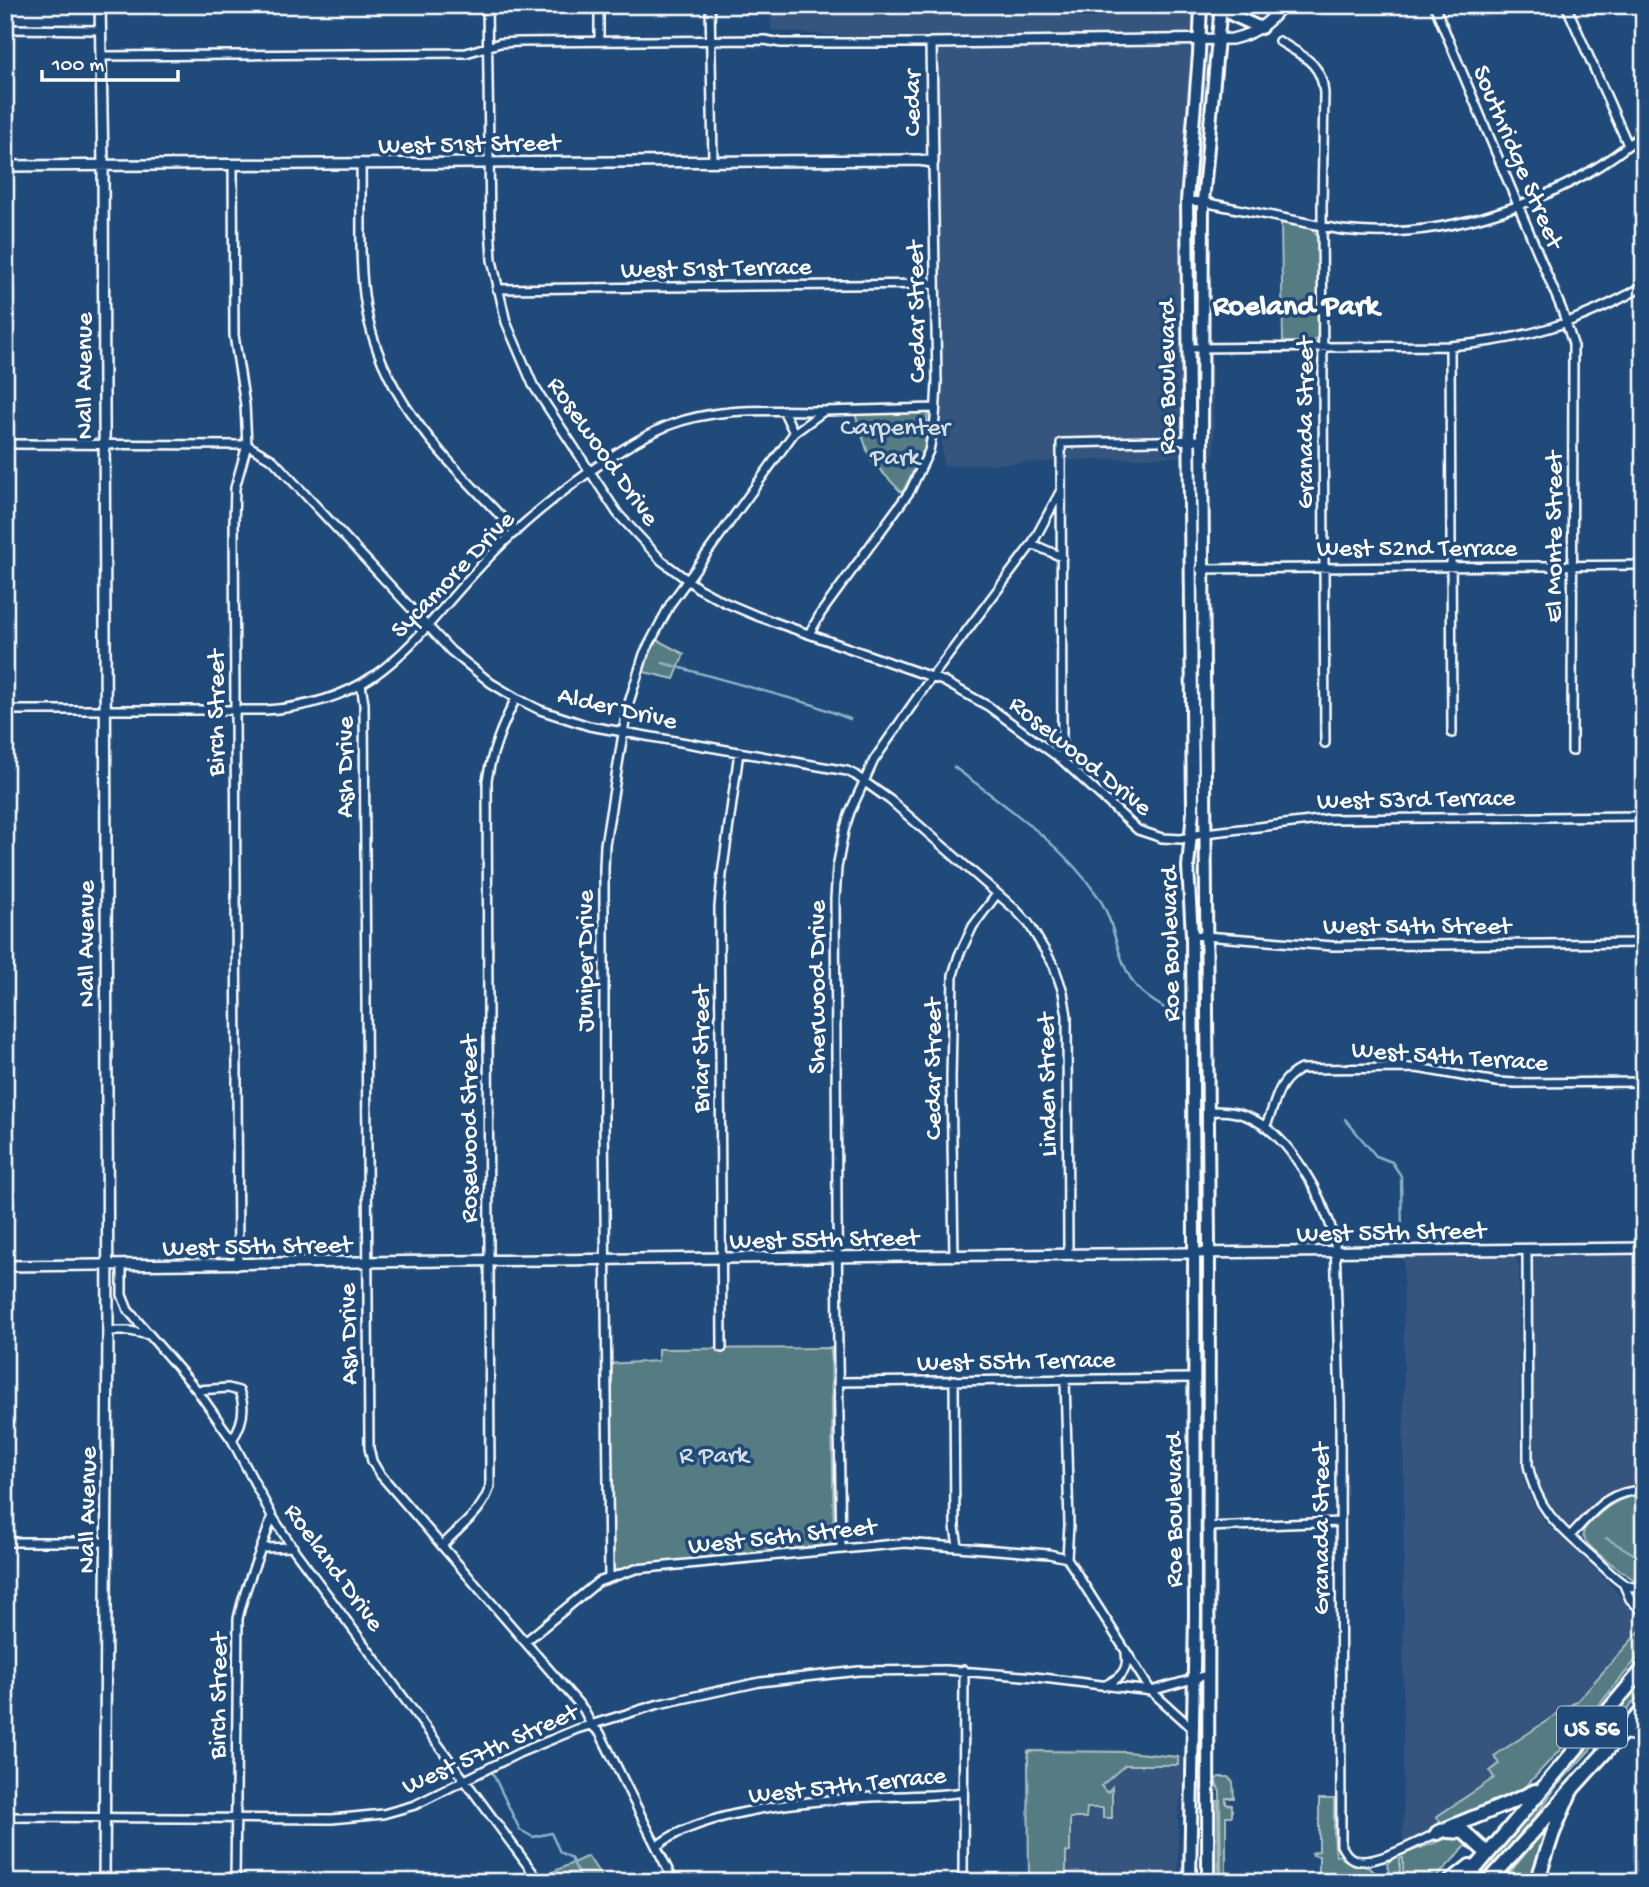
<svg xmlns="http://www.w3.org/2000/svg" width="1649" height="1887" viewBox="0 0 1649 1887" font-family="'Gochi Hand',sans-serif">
	<rect width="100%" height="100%" fill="#1f4a7a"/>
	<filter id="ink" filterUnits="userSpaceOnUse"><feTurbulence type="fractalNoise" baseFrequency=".0143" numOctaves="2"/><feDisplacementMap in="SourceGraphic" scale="14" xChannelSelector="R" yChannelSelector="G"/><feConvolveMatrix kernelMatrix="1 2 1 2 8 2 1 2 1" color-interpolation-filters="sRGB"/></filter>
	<g filter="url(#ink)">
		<path fill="#34547e" d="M 771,5 L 1198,5 L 1200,21 L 1215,455 L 943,466 L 931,44 L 771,30 Z
			M 1545,1254 L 1638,1254 L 1641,1361 L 1644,1361 L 1644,1483 L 1612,1490 L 1570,1525 L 1562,1521 L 1547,1504 L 1535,1477 L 1532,1460 L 1532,1264 L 1535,1257 Z
			M 1404,1257 L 1510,1256 L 1516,1258 L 1519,1266 L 1520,1449 L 1524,1482 L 1535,1506 L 1546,1523 L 1607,1580 L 1629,1608 L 1644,1622 L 1644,1626 L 1578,1700 L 1494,1756 L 1499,1764 L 1494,1777 L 1436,1817 L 1443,1824 L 1403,1842 Z
			M 1026,1749 L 1117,1749 L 1183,1756 L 1183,1782 L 1178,1815 L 1178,1882 L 1028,1882 Z"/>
		<path fill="#557c82" stroke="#aabec0" stroke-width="2" d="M 1281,223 L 1312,229 L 1318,237 L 1319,334 L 1315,340 L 1311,342 L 1283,343 Z
			M 928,410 L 925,449 L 902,493 L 870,459 L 854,411 Z
			M 655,639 L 684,654 L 674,679 L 640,671 Z
			M 831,1348 L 834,1544 L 636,1569 L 609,1577 L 606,1364 L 658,1361 L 658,1349 Z
			M 1644,1493 L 1644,1587 C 1633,1578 1582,1547 1583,1534 C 1583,1527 1592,1521 1596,1517 C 1611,1503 1624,1496 1644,1493 Z
			M 1644,1626 L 1644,1650 L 1582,1726 L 1531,1781 L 1515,1795 L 1443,1824 L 1436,1817 L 1494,1778 L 1490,1771 L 1499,1764 L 1494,1756 L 1578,1700 Z
			M 1644,1677 L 1644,1691 L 1557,1786 L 1534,1818 L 1478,1882 L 1470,1882 Z
			M 1028,1751 L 1126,1752 L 1178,1757 L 1178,1765 L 1125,1765 L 1101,1786 L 1107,1793 L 1112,1787 L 1112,1818 L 1103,1818 L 1103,1808 L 1087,1808 L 1086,1818 L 1070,1818 L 1070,1852 L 1066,1852 L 1066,1882 L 1029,1882 Z
			M 1219,1777 L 1228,1777 L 1233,1782 L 1234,1798 L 1226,1798 L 1226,1804 L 1232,1805 L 1232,1816 L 1226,1816 L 1226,1882 L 1221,1882 L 1220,1792 L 1215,1780 Z
			M 1319,1799 L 1334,1799 L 1334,1837 L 1336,1856 L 1339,1855 C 1354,1872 1373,1858 1379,1882 L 1319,1882 L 1319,1856 L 1313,1855 L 1312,1853 L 1319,1851 Z
			M 1213,1801 L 1218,1801 L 1219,1882 L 1213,1882 Z
			M 1553,1820 L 1532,1882 L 1502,1882 Z
			M 1454,1836 L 1461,1837 L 1466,1841 L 1466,1846 L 1432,1882 L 1403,1882 L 1403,1858 L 1400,1859 L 1400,1882 L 1397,1882 L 1395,1877 L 1390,1878 L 1387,1864 L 1392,1858 Z
			M 588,1856 L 605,1882 L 551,1882 L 546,1875 Z"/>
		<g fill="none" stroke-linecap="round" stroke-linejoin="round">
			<path stroke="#8fb1c7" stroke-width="2.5" d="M 663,663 L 814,705 L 850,719
				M 954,767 C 1004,805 1061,843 1097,895 C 1115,920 1115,953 1131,979 C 1141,997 1164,1007 1181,1018
				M 1345,1119 L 1376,1156 L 1392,1162 L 1401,1176 L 1402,1233
				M 1606,1538 L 1644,1560
				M 493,1774 L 520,1830 L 533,1837 L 551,1833 L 560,1852 L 571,1858 L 582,1882"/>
			<g stroke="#fff" stroke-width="12">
				<path id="minor" d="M 487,5 L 490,224 L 492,260 L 506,322 L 533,385 L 618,514 L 662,561 L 698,588 L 724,602 L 757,616 L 943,681 L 988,706 L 1062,760 L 1138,830 L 1162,838 L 1181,839 L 1205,833 L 1328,819 L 1644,816
					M 599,5 L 599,41
					M 710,5 L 713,160
					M 1434,5 L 1562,310 L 1573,344 L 1572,751
					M 1566,5 L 1628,145
					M 5,29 L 100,30
					M 1279,41 C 1303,56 1322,63 1324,93 L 1322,206 L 1325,743
					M 101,56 L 466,53 L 500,43 L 519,42 L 765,40 L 781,43 L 931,43
					M 361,163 C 362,211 358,261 366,308 C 383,405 453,465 516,532
					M 233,164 L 234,335 L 245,405 L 247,445 L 235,488 L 234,522 L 238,1265
					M 1187,201 L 1203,202 L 1342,230 C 1443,242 1568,200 1644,132
					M 497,289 L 935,284
					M 1450,346 L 1452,733
					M 1188,348 L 1450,346 C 1524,340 1579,323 1644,286
					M 783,410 L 794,433
					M 5,444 L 247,445 L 273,460 L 451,651 L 491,683 L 516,698 L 540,710 L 589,726 L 847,771 L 855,775 L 890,800 L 1016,910 L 1029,924 L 1054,966 L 1063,992 L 1067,1016 L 1068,1254
					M 1032,544 L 1062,557
					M 1200,569 L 1644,565
					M 809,634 L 821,613 L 910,491 L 929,451 L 935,419 L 937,382 L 933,162
					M 361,684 L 364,704 L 369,1448 L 372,1461 L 379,1473 L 584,1710 L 591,1725 L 600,1733 L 674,1882
					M 5,710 L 266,710 C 391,702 417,628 496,550 C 538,508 613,449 667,426 C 718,406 771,411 824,411 C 861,410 898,409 935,408
					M 1062,760 L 1061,443 L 1202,440
					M 1192,935 L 1333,946 L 1644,943
					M 1209,1111 C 1221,1111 1234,1111 1246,1116 C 1289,1132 1324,1198 1335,1241 L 1340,1403 L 1341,1845 C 1345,1852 1348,1858 1356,1860 C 1374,1866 1420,1841 1437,1833
					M 1265,1127 C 1277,1104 1275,1081 1301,1069 L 1417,1068 L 1497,1082 L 1516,1083 L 1644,1082
					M 1527,1249 L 1528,1465 C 1537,1511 1561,1529 1595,1559 C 1604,1567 1614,1578 1624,1584 C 1630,1588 1638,1586 1644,1591
					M 954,1257 L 951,1080 L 953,975 L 959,955 L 973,926 L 997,894
					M 122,1266 L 122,1295 L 128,1310 L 197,1390 L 232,1440 L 272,1516 L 295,1551 L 540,1882
					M 108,1331 L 130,1331 L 149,1335
					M 722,1348 L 719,907 L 722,875 L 739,752
					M 1065,1379 L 1069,1525 L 1067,1558 L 1151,1691 L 1192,1728
					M 954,1380 L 955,1527 L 958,1546
					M 838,1382 L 1194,1378
					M 197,1390 L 228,1388 L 239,1391 C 247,1409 242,1425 232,1440
					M 1207,1527 L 1340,1522
					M 1570,1536 C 1594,1511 1606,1491 1644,1490
					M 5,1542 L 105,1542
					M 442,1546 C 460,1526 483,1512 490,1486 L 487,780 C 492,750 502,726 516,698
					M 263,1548 L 293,1547
					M 841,1549 L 838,1357 L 835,899 L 837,868 L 844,831 L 850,812 L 874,760 L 926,685 L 1032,544 L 1060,492
					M 609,1577 L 604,1121 L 604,868 L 605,845 L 627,709 L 644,654 L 671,603 L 794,433 L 824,411
					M 1624,1585 L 1630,1599 L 1644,1613
					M 525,1642 L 598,1582 L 636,1569 L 905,1543 L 1049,1554 L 1067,1558
					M 1104,1686 C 1118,1679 1129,1672 1126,1654
					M 1620,1734 L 1644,1738
					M 5,1817 L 332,1819 L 383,1814 L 415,1805 L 519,1753 L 577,1729 L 659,1704 L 760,1682 L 859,1671 L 946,1670 L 1035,1677 L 1151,1691 L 1207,1675
					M 657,1846 C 701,1810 815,1800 871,1797 C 902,1795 933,1797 963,1792
					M 235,1882 L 238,1619 C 245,1583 262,1551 272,1516
					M 963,1882 L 964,1670"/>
			</g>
			<g stroke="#fff" stroke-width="14">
				<path id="tertiary" d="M 100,5 L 103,165 L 108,1331 L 104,1882
					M 5,166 L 918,160 L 933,162 L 931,43 L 1232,39 C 1254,34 1270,24 1282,5
					M 5,1266 L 1644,1248"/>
			</g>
			<g stroke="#fff" stroke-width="16">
				<path id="primary" d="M 1224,5 L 1232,15 L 1261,28
					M 1190,1882 L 1195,1616 L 1194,1240 L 1192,935 L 1188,867 L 1193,811 L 1187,201 L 1199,54 L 1201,5
					M 1208,1882 L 1209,1239 L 1202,440 L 1203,202 L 1221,5"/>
			</g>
			<g stroke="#fff" stroke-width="18">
				<path id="trunk" d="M 1448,1831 L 1464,1832 L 1487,1853
					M 1437,1833 C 1470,1818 1503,1807 1535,1791
					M 1450,1882 L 1470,1866
					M 1464,1882 L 1644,1668
					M 1488,1882 L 1644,1709
					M 1537,1882 L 1553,1833 L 1569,1795"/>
			</g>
			<use href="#minor" stroke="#1f4a7a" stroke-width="7"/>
			<use href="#tertiary" stroke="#1f4a7a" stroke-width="9"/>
			<use href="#primary" stroke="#1f4a7a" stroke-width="10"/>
			<use href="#trunk" stroke="#1f4a7a" stroke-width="12"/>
		</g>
	</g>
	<g text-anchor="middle" stroke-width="7" stroke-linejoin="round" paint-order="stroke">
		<rect fill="#1f4a7a" stroke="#bcc9d7" stroke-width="2" x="1557" y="1706.5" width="70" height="41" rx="5"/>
		<g font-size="24" font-weight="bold" fill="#fff">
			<text x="1592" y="1735">US 56</text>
		</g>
		<g font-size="26" fill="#fff" stroke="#1f4a7a">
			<text transform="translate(910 103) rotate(-90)" y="9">Cedar</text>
			<text transform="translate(469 142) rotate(-1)" y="9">West 51st Street</text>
			<text transform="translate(1520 156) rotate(67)" y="9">Southridge Street</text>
			<text transform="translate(716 266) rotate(-1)" y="9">West 51st Terrace</text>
			<text transform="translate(914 312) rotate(-91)" y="9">Cedar Street</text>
			<text transform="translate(82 376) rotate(-90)" y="9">Nall Avenue</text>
			<text transform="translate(1165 377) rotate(-90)" y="9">Roe Boulevard</text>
			<text transform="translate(1303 423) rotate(-90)" y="9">Granada Street</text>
			<text transform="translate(605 450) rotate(55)" y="9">Rosewood Drive</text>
			<text transform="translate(1552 537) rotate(-90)" y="9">El Monte Street</text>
			<text x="1417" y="555">West 52nd Terrace</text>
			<text transform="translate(451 573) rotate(-46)" y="9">Sycamore Drive</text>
			<text transform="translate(618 706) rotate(13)" y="9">Alder Drive</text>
			<text transform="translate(214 713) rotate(-90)" y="9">Birch Street</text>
			<text transform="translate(1082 754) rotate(39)" y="9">Rosewood Drive</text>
			<text transform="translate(343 767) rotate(-90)" y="9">Ash Drive</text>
			<text transform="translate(1416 797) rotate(-1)" y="9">West 53rd Terrace</text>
			<text x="1417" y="933">West 54th Street</text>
			<text transform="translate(84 944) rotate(-90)" y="9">Nall Avenue</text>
			<text transform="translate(1168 944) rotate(-91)" y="9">Roe Boulevard</text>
			<text transform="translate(583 961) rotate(-90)" y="9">Juniper Drive</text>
			<text transform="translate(815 987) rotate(-90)" y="9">Sherwood Drive</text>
			<text transform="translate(699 1049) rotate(-90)" y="9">Briar Street</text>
			<text transform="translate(1450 1054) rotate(4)" y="9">West 54th Terrace</text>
			<text transform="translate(931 1069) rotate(-90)" y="9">Cedar Street</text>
			<text transform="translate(1045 1085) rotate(-91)" y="9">Linden Street</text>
			<text transform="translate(467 1129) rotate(-90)" y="9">Rosewood Street</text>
			<text transform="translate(1391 1230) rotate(-1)" y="9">West 55th Street</text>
			<text transform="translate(824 1237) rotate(-1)" y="9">West 55th Street</text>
			<text transform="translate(257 1244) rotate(-1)" y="9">West 55th Street</text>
			<text transform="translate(346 1334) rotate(-91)" y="9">Ash Drive</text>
			<text transform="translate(1016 1359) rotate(-1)" y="9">West 55th Terrace</text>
			<text transform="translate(85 1510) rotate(-89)" y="9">Nall Avenue</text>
			<text transform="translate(1172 1510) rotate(-90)" y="9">Roe Boulevard</text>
			<text transform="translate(1319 1529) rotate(-90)" y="9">Granada Street</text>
			<text transform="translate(782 1534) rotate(-6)" y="9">West 56th Street</text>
			<text transform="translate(336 1566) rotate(54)" y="9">Roeland Drive</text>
			<text transform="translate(216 1696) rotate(-89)" y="9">Birch Street</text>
			<text transform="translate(489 1747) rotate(-24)" y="9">West 57th Street</text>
			<text transform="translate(847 1783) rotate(-6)" y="9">West 57th Terrace</text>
		</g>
		<g font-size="26" fill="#d4dee0" stroke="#1f4a7a">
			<text x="895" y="434">Carpenter<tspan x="895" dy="30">Park</tspan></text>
			<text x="714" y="1462">R Park</text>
		</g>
		<g font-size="30" font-weight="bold" fill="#fff" stroke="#1f4a7a">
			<text x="1296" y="314">Roeland Park</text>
		</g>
	</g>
	<rect width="1649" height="1887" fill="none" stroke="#1f4a7a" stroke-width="28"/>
	<rect x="14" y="14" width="1621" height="1859" fill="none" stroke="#fff" stroke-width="2.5" filter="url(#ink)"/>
	<path d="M42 70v10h136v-10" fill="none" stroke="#ffffff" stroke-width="3.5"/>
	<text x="52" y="70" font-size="21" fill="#ffffff" stroke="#1f4a7a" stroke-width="5" paint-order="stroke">100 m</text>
</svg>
